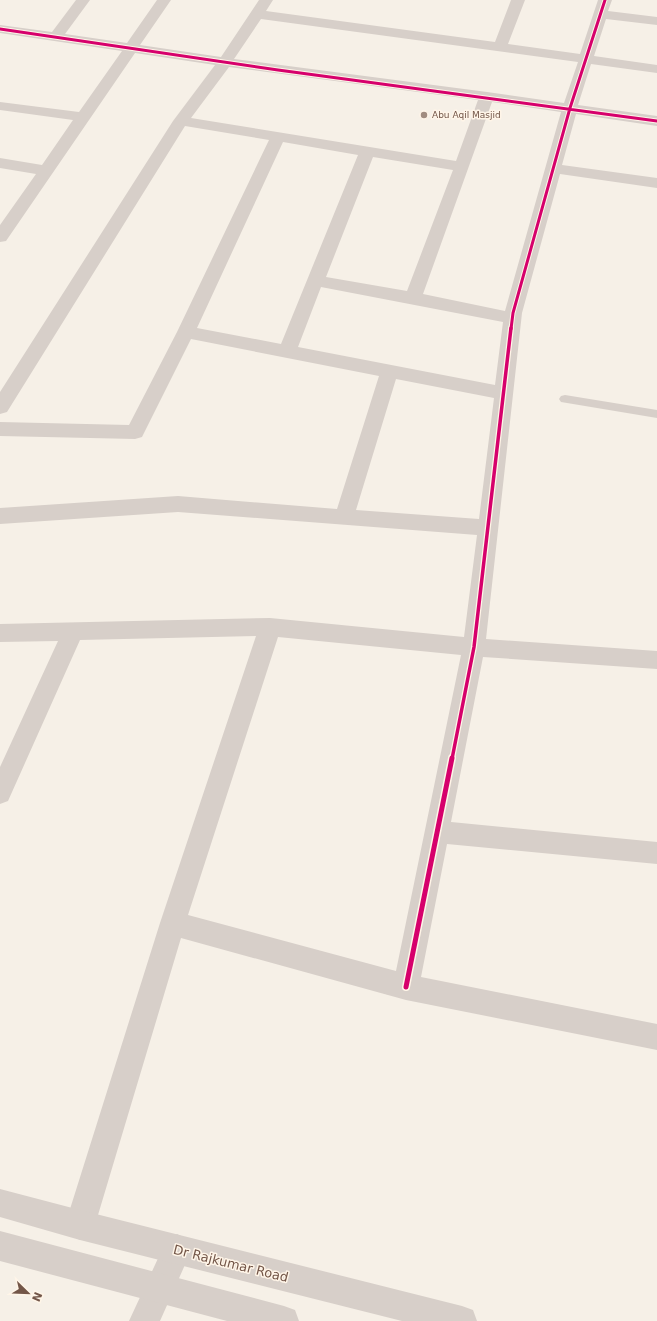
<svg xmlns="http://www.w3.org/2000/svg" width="657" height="1321" viewBox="0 0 657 1321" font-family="'DejaVu Sans',sans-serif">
	<rect width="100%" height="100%" fill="#f6f0e7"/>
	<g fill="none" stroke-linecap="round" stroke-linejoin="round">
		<path fill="#d7cfc9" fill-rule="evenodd" d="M 565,395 L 657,410 L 657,418 L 561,402 L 559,399 L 561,396 Z"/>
		<path fill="#d7cfc9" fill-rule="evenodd" d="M 76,0 L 90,0 L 65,34 L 127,43 L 157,0 L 171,0 L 140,45 L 221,57 L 259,0 L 273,0 L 266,11 L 495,42 L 511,0 L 525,0 L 508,44 L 580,54 L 598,0 L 612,0 L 608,11 L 657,17 L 657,25 L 606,19 L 594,56 L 657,65 L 657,73 L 591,64 L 578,105 L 657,116 L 657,126 L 576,114 L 562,165 L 657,178 L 657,188 L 560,174 L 522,313 L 486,639 L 657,651 L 657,669 L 483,657 L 451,822 L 657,842 L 657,864 L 447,844 L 421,977 L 657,1024 L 657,1050 L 406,1000 L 181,938 L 95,1225 L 90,1235 L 80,1240 L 70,1235 L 65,1225 L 160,923 L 256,636 L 80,640 L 8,801 L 0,804 L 0,767 L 58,641 L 0,642 L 0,624 L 270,618 L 464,637 L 477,535 L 178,512 L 0,524 L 0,508 L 178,496 L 337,509 L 379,376 L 191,339 L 142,437 L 135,439 L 0,436 L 0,422 L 129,425 L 177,332 L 269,140 L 185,126 L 7,412 L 0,414 L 0,392 L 173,121 L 215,65 L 135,53 L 6,241 L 0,242 L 0,225 L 36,174 L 0,168 L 0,158 L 42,165 L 73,120 L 0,110 L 0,102 L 79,112 L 122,51 L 0,33 L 0,25 L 52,32 ZM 261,19 L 578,62 L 564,103 L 487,92 L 234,59 ZM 229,67 L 478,100 L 456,161 L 191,118 ZM 492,102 L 561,112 L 505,311 L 423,294 ZM 283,142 L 358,155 L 281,344 L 197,328 ZM 373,157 L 453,170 L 407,291 L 326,277 ZM 321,287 L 503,322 L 495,385 L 298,347 ZM 396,379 L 494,398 L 479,519 L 356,510 ZM 278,637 L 461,655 L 396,971 L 188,915 Z
			M 177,1234 L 187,1239 L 192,1249 L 160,1321 L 129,1321 L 167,1239 Z"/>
		<path fill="#d7cfc9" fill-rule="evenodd" d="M 0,1189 L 80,1210 L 462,1306 L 473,1310 L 477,1321 L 402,1321 L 80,1240 L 0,1217 Z
			M 0,1231 L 284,1306 L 295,1310 L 299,1321 L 227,1321 L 0,1261 Z"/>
		<g stroke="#fff5e8" stroke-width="5">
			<path id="cycleway-far2" d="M 0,29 L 278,70 L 657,121
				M 511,329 L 513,313 L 570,108 L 605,0"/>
		</g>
		<g stroke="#fff5e8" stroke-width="6">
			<path id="cycleway-far1" d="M 452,759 L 474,647 L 511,328"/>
		</g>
		<g stroke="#fff5e8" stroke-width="8">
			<path id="cycleway" d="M 406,987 L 452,758"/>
		</g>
		<use href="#cycleway-far2" stroke="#d6006c" stroke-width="3"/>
		<use href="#cycleway-far1" stroke="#d6006c" stroke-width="3.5"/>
		<use href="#cycleway" stroke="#d6006c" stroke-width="5"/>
	</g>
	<circle fill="#a18c80" stroke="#fff5e8" stroke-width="1.5" cx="424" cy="115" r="4"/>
	<g text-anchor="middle" stroke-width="3" stroke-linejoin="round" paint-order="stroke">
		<g font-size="9" fill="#735648" stroke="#fff5e8" text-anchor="start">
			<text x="432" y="118">Abu Aqil Masjid</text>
		</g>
		<g font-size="13" fill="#735648" stroke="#fff5e8">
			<text transform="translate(231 1263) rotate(14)" y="5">Dr Rajkumar Road</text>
		</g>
	</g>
	<g transform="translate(28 1293) rotate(113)" stroke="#fff5e8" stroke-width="3" paint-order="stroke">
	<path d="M0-3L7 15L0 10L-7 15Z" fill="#735648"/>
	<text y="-6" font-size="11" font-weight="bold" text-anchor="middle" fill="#735648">N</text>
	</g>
</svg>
